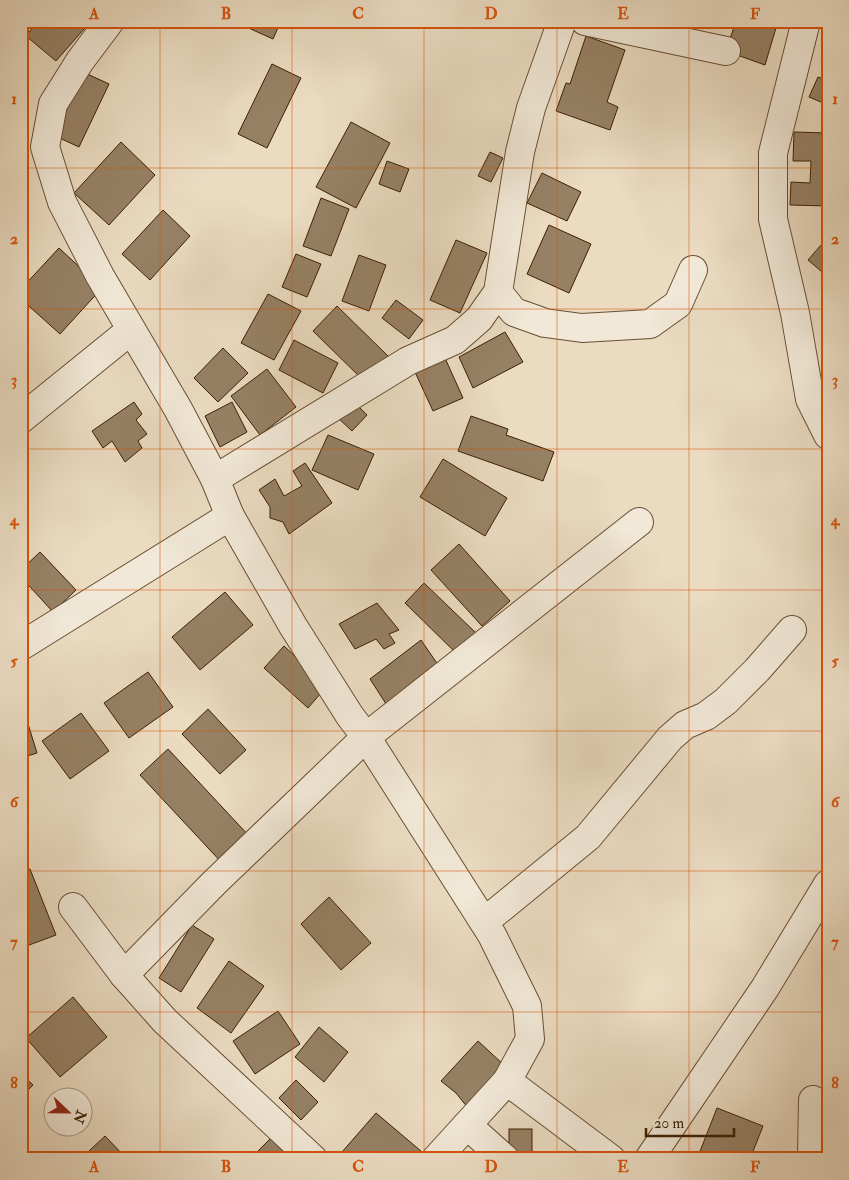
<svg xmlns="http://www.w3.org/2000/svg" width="849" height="1180" font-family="'IM FELL Double Pica',serif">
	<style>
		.building { fill: #968165; stroke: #3c2002 }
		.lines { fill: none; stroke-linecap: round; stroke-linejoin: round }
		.street-casing { stroke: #684f32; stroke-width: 30 }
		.street { stroke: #f1e8d7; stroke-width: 28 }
		.grid { fill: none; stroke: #d7530b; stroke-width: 1; stroke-opacity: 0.55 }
		.neatline { fill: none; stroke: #d7530b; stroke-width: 2 }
		.grid-label { font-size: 16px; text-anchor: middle; font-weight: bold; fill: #d7530b }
	</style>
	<rect width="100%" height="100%" fill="#eadbc1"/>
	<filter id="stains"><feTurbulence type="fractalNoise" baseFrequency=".004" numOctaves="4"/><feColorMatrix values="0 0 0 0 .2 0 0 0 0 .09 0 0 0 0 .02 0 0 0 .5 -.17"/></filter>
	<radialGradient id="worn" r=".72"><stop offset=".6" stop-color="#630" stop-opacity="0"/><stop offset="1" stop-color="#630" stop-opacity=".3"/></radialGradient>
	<g class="building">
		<polygon points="38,21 91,21 56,61 26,36"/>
		<polygon points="233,21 281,21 273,39"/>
		<polygon points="736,21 778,21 765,65 726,51"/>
		<polygon points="586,36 625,50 607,102 618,107 610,130 556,111 566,83 570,84"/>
		<polygon points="272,64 301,78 267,148 238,134"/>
		<polygon points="83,72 109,84 79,147 53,135"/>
		<polygon points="818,77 828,81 828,105 809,97"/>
		<polygon points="351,122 390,143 356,208 316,187"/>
		<polygon points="794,132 828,133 828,206 790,205 791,182 810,183 811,161 793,161"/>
		<polygon points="121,142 155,175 109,225 74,193"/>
		<polygon points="490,152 503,158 491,182 478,176"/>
		<polygon points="387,161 409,169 400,192 379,184"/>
		<polygon points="542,173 581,192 567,221 527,203"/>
		<polygon points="321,198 349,209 331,256 303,246"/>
		<polygon points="163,210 190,236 150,280 122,254"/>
		<polygon points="549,225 591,244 569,293 527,274"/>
		<polygon points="828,237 828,277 808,260"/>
		<polygon points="456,240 487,253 460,313 430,300"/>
		<polygon points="59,248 102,288 60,334 21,299 21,289"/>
		<polygon points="296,254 321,264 307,297 282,287"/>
		<polygon points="359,255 386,265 369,311 342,301"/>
		<polygon points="268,294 301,311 274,360 241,343"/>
		<polygon points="396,300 423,320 409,339 382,318"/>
		<polygon points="337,306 388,356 364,381 313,331"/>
		<polygon points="505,332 523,362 473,388 459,357"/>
		<polygon points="294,340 338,363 323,393 279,370"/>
		<polygon points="223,348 248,373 218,402 194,378"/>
		<polygon points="445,358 463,398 433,411 415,372"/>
		<polygon points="267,369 296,407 260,435 231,396"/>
		<polygon points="352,400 367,415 352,431 336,416"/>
		<polygon points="134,402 142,414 136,420 147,434 138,441 142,448 125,462 112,441 103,448 92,431"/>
		<polygon points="232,402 247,432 220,447 205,416"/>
		<polygon points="471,416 508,429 506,435 554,452 543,481 458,451"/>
		<polygon points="328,435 374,454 358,490 312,470"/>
		<polygon points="443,459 507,498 485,536 420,497"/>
		<polygon points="305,463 332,503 289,534 283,522 270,518 270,507 259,490 275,479 284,496 302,486 293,471"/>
		<polygon points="459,544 510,601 482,626 431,570"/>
		<polygon points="40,552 76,590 53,612 21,577 21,570"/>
		<polygon points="424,583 476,633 457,654 405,603"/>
		<polygon points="225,592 253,625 200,670 172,637"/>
		<polygon points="377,603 399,630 389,634 395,643 384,649 376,639 355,649 339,624"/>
		<polygon points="421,640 443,672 390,710 370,679"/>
		<polygon points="284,646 327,686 308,708 264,668"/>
		<polygon points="148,672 173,707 129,738 104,703"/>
		<polygon points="21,701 37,753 21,758"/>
		<polygon points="208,709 246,750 220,774 182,734"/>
		<polygon points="81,713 109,751 70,779 42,741"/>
		<polygon points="168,749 251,838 223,864 140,775"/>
		<polygon points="30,869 56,935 21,948 21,872"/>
		<polygon points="329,897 371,943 341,970 301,924"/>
		<polygon points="192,925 214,939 181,992 159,978"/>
		<polygon points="229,961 264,986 231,1033 197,1008"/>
		<polygon points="73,997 107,1037 60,1077 26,1038"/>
		<polygon points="278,1011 300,1044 255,1074 233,1041"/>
		<polygon points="319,1027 348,1052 324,1082 295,1057"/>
		<polygon points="478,1041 505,1066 468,1108 456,1093 441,1081"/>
		<polygon points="21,1074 33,1085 21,1097"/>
		<polygon points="296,1080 318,1102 301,1120 279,1098"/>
		<polygon points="717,1108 763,1126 750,1159 697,1159"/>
		<polygon points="376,1113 428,1157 427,1159 349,1159 342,1152"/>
		<rect x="509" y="1129" width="23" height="23"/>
		<polygon points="105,1136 127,1159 97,1159 89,1151"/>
		<polygon points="273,1136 295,1159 255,1159 253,1156"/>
	</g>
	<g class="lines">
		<g class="street-casing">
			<g id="street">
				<polyline points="110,21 80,61 53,104 45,147 62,202 100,276 178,409 215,479 230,516 293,626 350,716 366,737 492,935 527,1006 530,1039 507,1081 436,1159"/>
				<polyline points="585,21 726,51"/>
				<polyline points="806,21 773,153 773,219 795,313 810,399 828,435"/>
				<polyline points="498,292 514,312 545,323 582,328 650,324 678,304 693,270"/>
				<polyline points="21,419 131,330"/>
				<polyline points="215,479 408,361 455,340 479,319 498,292 520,152 531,108 562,21"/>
				<polyline points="21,646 230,516"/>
				<polyline points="73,907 124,975 165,1021 313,1159"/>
				<polyline points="484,922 588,837 670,738 685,725 706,716 726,701 757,670 792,630"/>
				<polyline points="124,975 214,883 366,737 639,522"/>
				<polyline points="507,1081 611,1159"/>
				<polyline points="813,1100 812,1153 816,1159"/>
				<polyline points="467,1125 505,1159"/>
				<polyline points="649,1159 765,988 828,884"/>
			</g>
		</g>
		<use href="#street" class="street"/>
	</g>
	<path class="grid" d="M160 21V1159M292 21V1159M424 21V1159M557 21V1159M689 21V1159M21 168H828M21 309H828M21 449H828M21 590H828M21 731H828M21 871H828M21 1012H828"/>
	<rect width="849" height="1180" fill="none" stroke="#eadbc1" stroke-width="55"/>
	<g transform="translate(68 1112) rotate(112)"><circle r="24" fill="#f1e8d7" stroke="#a99882"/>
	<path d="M0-4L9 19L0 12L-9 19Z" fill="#8f2418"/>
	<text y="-8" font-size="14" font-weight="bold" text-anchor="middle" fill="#3c2002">N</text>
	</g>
	<path d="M646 1128v8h88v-8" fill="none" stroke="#3c2002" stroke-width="2.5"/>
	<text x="654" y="1128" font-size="15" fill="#3c2002" stroke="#f1e8d7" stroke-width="4" paint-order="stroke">20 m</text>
	<rect x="28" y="28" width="794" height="1124" class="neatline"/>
	<g class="grid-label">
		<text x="94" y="19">A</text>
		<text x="226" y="19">B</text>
		<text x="358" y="19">C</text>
		<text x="491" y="19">D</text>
		<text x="623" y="19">E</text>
		<text x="755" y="19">F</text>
		<text x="14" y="104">1</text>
		<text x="835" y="104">1</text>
		<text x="14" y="244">2</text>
		<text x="835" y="244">2</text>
		<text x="14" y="385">3</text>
		<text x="835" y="385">3</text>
		<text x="14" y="525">4</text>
		<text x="835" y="525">4</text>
		<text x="14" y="666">5</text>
		<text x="835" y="666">5</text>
		<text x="14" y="807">6</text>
		<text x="835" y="807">6</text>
		<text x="14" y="947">7</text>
		<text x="835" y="947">7</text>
		<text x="14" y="1088">8</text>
		<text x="835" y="1088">8</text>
		<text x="94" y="1172">A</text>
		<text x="226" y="1172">B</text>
		<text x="358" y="1172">C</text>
		<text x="491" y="1172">D</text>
		<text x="623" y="1172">E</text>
		<text x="755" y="1172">F</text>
	</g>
	<rect width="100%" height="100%" filter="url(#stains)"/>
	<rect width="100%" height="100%" fill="url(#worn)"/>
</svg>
